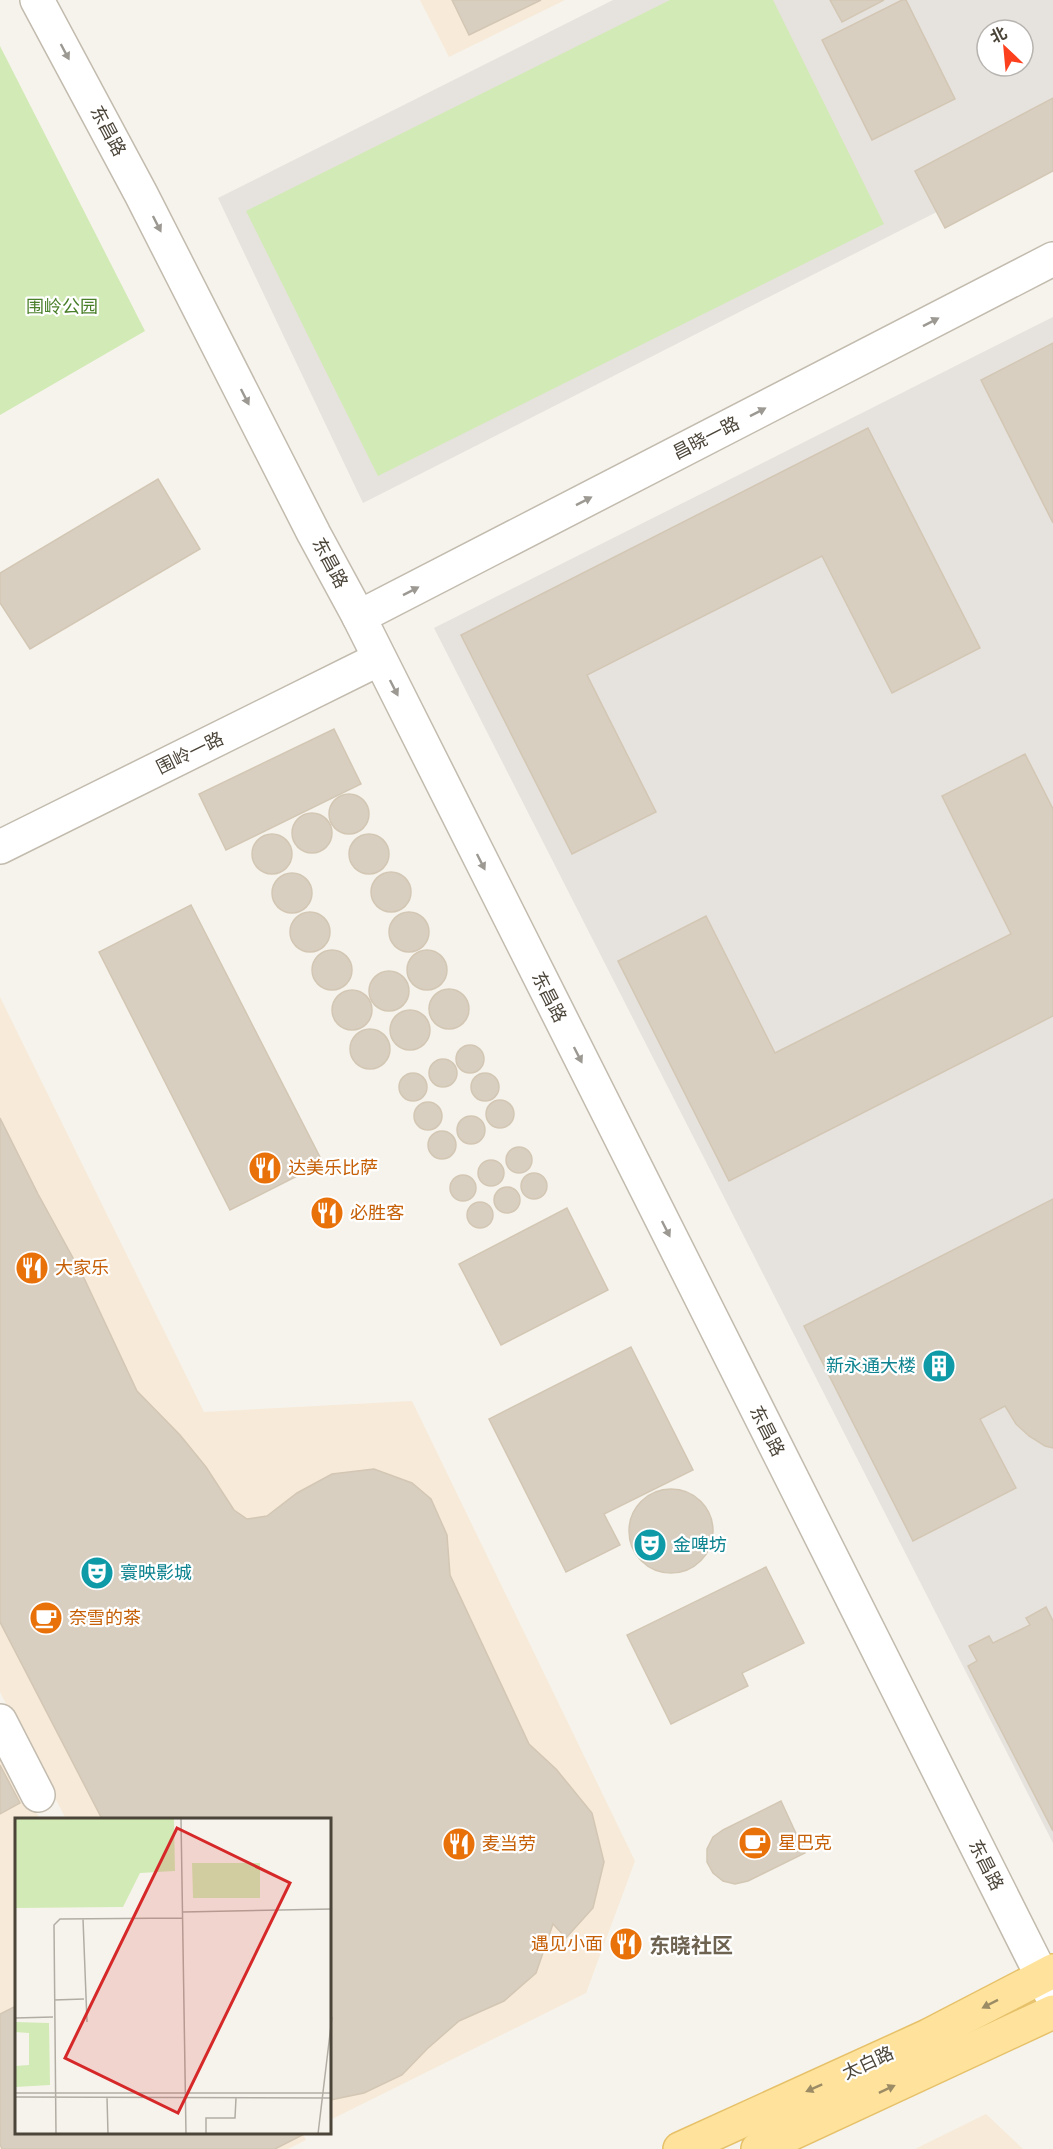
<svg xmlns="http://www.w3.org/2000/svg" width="1053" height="2149" font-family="Cabin,'Noto Sans SC',sans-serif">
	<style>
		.commercial { fill: #f7ead8 }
		.industrial { fill: #e6e2dd; fill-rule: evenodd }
		.green { fill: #d2eab5 }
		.building { fill: #d8cfc1; stroke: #d3c7b4; stroke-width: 1.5 }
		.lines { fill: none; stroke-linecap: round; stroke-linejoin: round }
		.minor-casing { stroke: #c2bbae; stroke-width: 36 }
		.major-casing { stroke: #e6c16a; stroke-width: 36 }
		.minor { stroke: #fff; stroke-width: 33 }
		.major { stroke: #ffe39c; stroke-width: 33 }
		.oneway { fill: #9c9892 }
		.oneway2 { fill: #9c8c66 }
		.labels { text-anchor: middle; stroke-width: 4.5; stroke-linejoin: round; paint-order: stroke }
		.street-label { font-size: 18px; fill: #4b4439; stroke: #fff }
		.park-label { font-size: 18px; fill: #4a7f2a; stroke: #fff }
		.food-label { font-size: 18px; fill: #c56008; stroke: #fff; text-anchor: start }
		.culture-label { font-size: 18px; fill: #0d838f; stroke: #fff; text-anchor: start }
		.quarter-label { font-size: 21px; font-weight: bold; fill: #6e6250; stroke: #fff }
		.inset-road { fill: none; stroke: #b2ada4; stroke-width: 1.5 }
		.view { fill: #d62828; fill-opacity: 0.15; stroke: #d62828; stroke-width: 3 }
		.inset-edge { fill: none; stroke: #4b4439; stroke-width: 3 }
	</style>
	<rect width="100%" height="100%" fill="#f6f3ec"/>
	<g class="commercial">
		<polygon points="420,0 565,0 449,57"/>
		<polygon points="0,997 204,1412 412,1401 635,1861 586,1993 330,2120 330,1819 66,1819 0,1692"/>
		<polygon points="0,1743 40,1819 16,1819 16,2132 302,2132 306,2140 288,2149 0,2149"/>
		<polygon points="986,2114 1023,2149 915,2149"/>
	</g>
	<g class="industrial">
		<path d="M613 0H1053V153L363 503 218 198ZM987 30H1023V66H987Z"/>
		<polygon points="1053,317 1053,1843 434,628"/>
	</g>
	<g class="green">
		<polygon points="670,0 773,0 884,224 378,476 246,211"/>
		<polygon points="0,46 145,331 0,415"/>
	</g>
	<g class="building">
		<polygon points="452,0 541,0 469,35"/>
		<polygon points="830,0 884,0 842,22"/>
		<polygon points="902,0 906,0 955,99 872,140 822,40"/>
		<polygon points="1053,98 1053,171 945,228 915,171"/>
		<polygon points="1053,343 1053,523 981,380"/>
		<polygon points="868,428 980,648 892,693 822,556 587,675 656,812 572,854 461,635"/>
		<polygon points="158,479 200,549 30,649 0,603 0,573"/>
		<polygon points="334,729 361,784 226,850 199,794"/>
		<polygon points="1025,754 1053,809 1053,1016 729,1181 618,961 706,916 775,1053 1011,934 942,796"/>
		<circle cx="349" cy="814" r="20"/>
		<circle cx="312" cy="833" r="20"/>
		<circle cx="272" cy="854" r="20"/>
		<circle cx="369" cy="854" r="20"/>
		<circle cx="391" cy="892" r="20"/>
		<circle cx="292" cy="893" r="20"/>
		<polygon points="191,905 323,1163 230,1210 99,952"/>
		<circle cx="310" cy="932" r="20"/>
		<circle cx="409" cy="932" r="20"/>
		<circle cx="332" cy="970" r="20"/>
		<circle cx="427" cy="970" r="20"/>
		<circle cx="389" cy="991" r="20"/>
		<circle cx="449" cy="1009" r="20"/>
		<circle cx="352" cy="1010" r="20"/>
		<circle cx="410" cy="1030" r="20"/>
		<circle cx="370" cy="1049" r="20"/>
		<circle cx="470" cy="1059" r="14"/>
		<circle cx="443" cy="1073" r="14"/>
		<circle cx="413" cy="1087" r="14"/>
		<circle cx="485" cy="1087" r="14"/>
		<circle cx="500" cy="1114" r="14"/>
		<circle cx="428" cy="1116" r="14"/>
		<circle cx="471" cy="1130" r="14"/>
		<polygon points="0,1118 38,1194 84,1278 137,1391 180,1435 206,1467 234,1510 247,1519 267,1516 297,1493 332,1474 374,1469 412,1483 431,1499 447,1535 450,1575 529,1744 556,1769 592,1813 604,1862 593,1908 566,1938 553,1924 536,1973 504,2001 459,2021 427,2049 402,2075 364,2093 330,2100 330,1819 102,1819 0,1622"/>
		<circle cx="442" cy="1145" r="14"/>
		<circle cx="519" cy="1160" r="13"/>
		<circle cx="491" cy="1173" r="13"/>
		<circle cx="534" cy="1186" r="13"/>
		<circle cx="463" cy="1188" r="13"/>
		<circle cx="507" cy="1200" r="13"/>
		<polygon points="1053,1199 1053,1448 1045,1446 1029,1436 1016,1424 1005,1406 980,1419 1016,1488 913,1541 804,1326"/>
		<circle cx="480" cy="1215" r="13"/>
		<polygon points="567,1208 608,1290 501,1345 459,1264"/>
		<polygon points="631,1347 693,1470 604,1514 620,1545 566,1572 489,1419"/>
		<circle cx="671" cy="1531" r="42"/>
		<polygon points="766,1567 804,1643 742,1673 748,1686 671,1724 627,1635"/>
		<polygon points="1046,1607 1053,1621 1053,1831 968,1666 977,1661 969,1646 989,1636 993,1643 1030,1625 1026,1618"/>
		<polygon points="0,1765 20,1803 0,1814"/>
		<polygon points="781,1801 805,1853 748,1881 735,1884 723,1881 713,1873 707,1862 707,1849 713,1837 723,1830"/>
		<polygon points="16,2006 16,2132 308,2132 275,2149 2,2149 0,2144 0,2014"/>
	</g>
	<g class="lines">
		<g class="minor-casing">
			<g id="minor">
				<polyline points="37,0 141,194 314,534 359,617 1053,1998"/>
				<polyline points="359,617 1053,259"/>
				<polyline points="0,847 379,659"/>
				<polyline points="0,1721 38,1795"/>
			</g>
		</g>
		<g class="major-casing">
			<g id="major">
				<polyline points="680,2149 928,2036 1053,1971"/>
				<polyline points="758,2149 1053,2012"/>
			</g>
		</g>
		<use href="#minor" class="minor"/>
		<use href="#major" class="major"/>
	</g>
	<defs><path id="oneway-solid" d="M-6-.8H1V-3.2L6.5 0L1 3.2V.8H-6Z" transform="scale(1.5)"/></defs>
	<g class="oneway">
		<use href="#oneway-solid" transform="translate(65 52) rotate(62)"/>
		<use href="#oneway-solid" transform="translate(157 224) rotate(63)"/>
		<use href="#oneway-solid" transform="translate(931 322) rotate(-27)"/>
		<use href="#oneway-solid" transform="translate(245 397) rotate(63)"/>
		<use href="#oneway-solid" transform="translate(758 412) rotate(-27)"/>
		<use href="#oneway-solid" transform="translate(584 501) rotate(-27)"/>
		<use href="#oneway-solid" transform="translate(411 591) rotate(-27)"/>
		<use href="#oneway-solid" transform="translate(394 688) rotate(63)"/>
		<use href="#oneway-solid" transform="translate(481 862) rotate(63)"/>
		<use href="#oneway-solid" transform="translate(578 1055) rotate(63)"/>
		<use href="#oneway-solid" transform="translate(666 1229) rotate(63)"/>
	</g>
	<g class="oneway2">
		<use href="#oneway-solid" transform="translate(990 2004) rotate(153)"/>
		<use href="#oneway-solid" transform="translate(814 2088) rotate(156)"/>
		<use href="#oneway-solid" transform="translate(887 2089) rotate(-25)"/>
	</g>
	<defs>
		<g id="restaurant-disc" transform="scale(1.725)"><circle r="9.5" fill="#e8710a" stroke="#fff"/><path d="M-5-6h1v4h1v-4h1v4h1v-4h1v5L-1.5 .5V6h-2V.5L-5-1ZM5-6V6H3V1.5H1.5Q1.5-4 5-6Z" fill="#fff"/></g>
		<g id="building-disc" transform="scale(1.725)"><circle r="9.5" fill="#0f9aa8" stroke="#fff"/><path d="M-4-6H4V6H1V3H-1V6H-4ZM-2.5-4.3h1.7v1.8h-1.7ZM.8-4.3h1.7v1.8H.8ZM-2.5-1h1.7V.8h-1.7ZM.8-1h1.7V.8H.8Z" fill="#fff"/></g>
		<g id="theatre-disc" transform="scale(1.725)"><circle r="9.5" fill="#0f9aa8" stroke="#fff"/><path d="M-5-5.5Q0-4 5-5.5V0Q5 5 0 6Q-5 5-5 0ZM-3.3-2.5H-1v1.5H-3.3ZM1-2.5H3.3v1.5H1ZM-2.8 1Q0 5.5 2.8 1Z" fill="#fff"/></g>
		<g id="cafe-disc" transform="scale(1.725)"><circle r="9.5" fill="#e8710a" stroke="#fff"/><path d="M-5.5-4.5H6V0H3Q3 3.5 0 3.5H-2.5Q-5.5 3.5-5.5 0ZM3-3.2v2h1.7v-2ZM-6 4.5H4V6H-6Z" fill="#fff"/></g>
	</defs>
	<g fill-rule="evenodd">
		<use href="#restaurant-disc" x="265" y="1168"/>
		<use href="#restaurant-disc" x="327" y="1213"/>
		<use href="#restaurant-disc" x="32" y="1268"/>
		<use href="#building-disc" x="939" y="1366"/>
		<use href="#theatre-disc" x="650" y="1545"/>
		<use href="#theatre-disc" x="97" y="1573"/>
		<use href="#cafe-disc" x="46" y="1618"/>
		<use href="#cafe-disc" x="755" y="1843"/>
		<use href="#restaurant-disc" x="459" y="1844"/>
		<use href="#restaurant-disc" x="626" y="1944"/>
	</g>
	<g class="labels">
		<g class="street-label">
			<text transform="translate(108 131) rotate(62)" y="6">东昌路</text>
			<text transform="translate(706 438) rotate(-27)" y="6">昌晓一路</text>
			<text transform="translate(330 563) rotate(62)" y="6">东昌路</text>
			<text transform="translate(190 753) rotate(-26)" y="6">围岭一路</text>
			<text transform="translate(549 997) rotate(63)" y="6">东昌路</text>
			<text transform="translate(767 1431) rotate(63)" y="6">东昌路</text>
			<text transform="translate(986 1865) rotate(63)" y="6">东昌路</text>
			<text transform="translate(868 2063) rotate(-25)" y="6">太白路</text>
		</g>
		<g class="park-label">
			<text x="62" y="313">围岭公园</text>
		</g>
		<g class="food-label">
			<text x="288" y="1174">达美乐比萨</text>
			<text x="350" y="1219">必胜客</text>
			<text x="55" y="1274">大家乐</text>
			<text x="69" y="1624">奈雪的茶</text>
			<text x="778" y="1849">星巴克</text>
			<text x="482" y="1850">麦当劳</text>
			<text x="603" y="1950" text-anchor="end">遇见小面</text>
		</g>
		<g class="culture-label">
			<text x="916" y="1372" text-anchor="end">新永通大楼</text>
			<text x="673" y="1551">金啤坊</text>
			<text x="120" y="1579">寰映影城</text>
		</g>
		<g class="quarter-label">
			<text x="691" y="1953">东晓社区</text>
		</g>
	</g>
	<g transform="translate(15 1818)">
		<rect width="316" height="316" fill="#f6f3ec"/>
		<path d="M0 1H159L160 53 125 55 108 89 0 90ZM177 45H245V80H178ZM0 204 34 205 35 267 0 269V248L14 247V215L0 214Z" fill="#d2eab5"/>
		<path class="inset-road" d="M166 1 171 316M168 94 317 91M68 101 72 204M39 182 69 181M0 200 38 199M0 275H317M0 279 317 280M92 279 93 316M41 316 39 107 45 101 168 100M191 316V300H220L221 280M303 316 317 199"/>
		<path class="view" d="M162 10 275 65 163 295 50 240Z"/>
		<rect width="316" height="316" class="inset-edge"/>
	</g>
	<g transform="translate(1005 48) rotate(334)"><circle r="28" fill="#ffffff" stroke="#b7b4b0" stroke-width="1.5"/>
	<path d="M0-4.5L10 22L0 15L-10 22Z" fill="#fc3f1d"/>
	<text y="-9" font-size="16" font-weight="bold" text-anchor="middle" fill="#4b4439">北</text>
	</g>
</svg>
